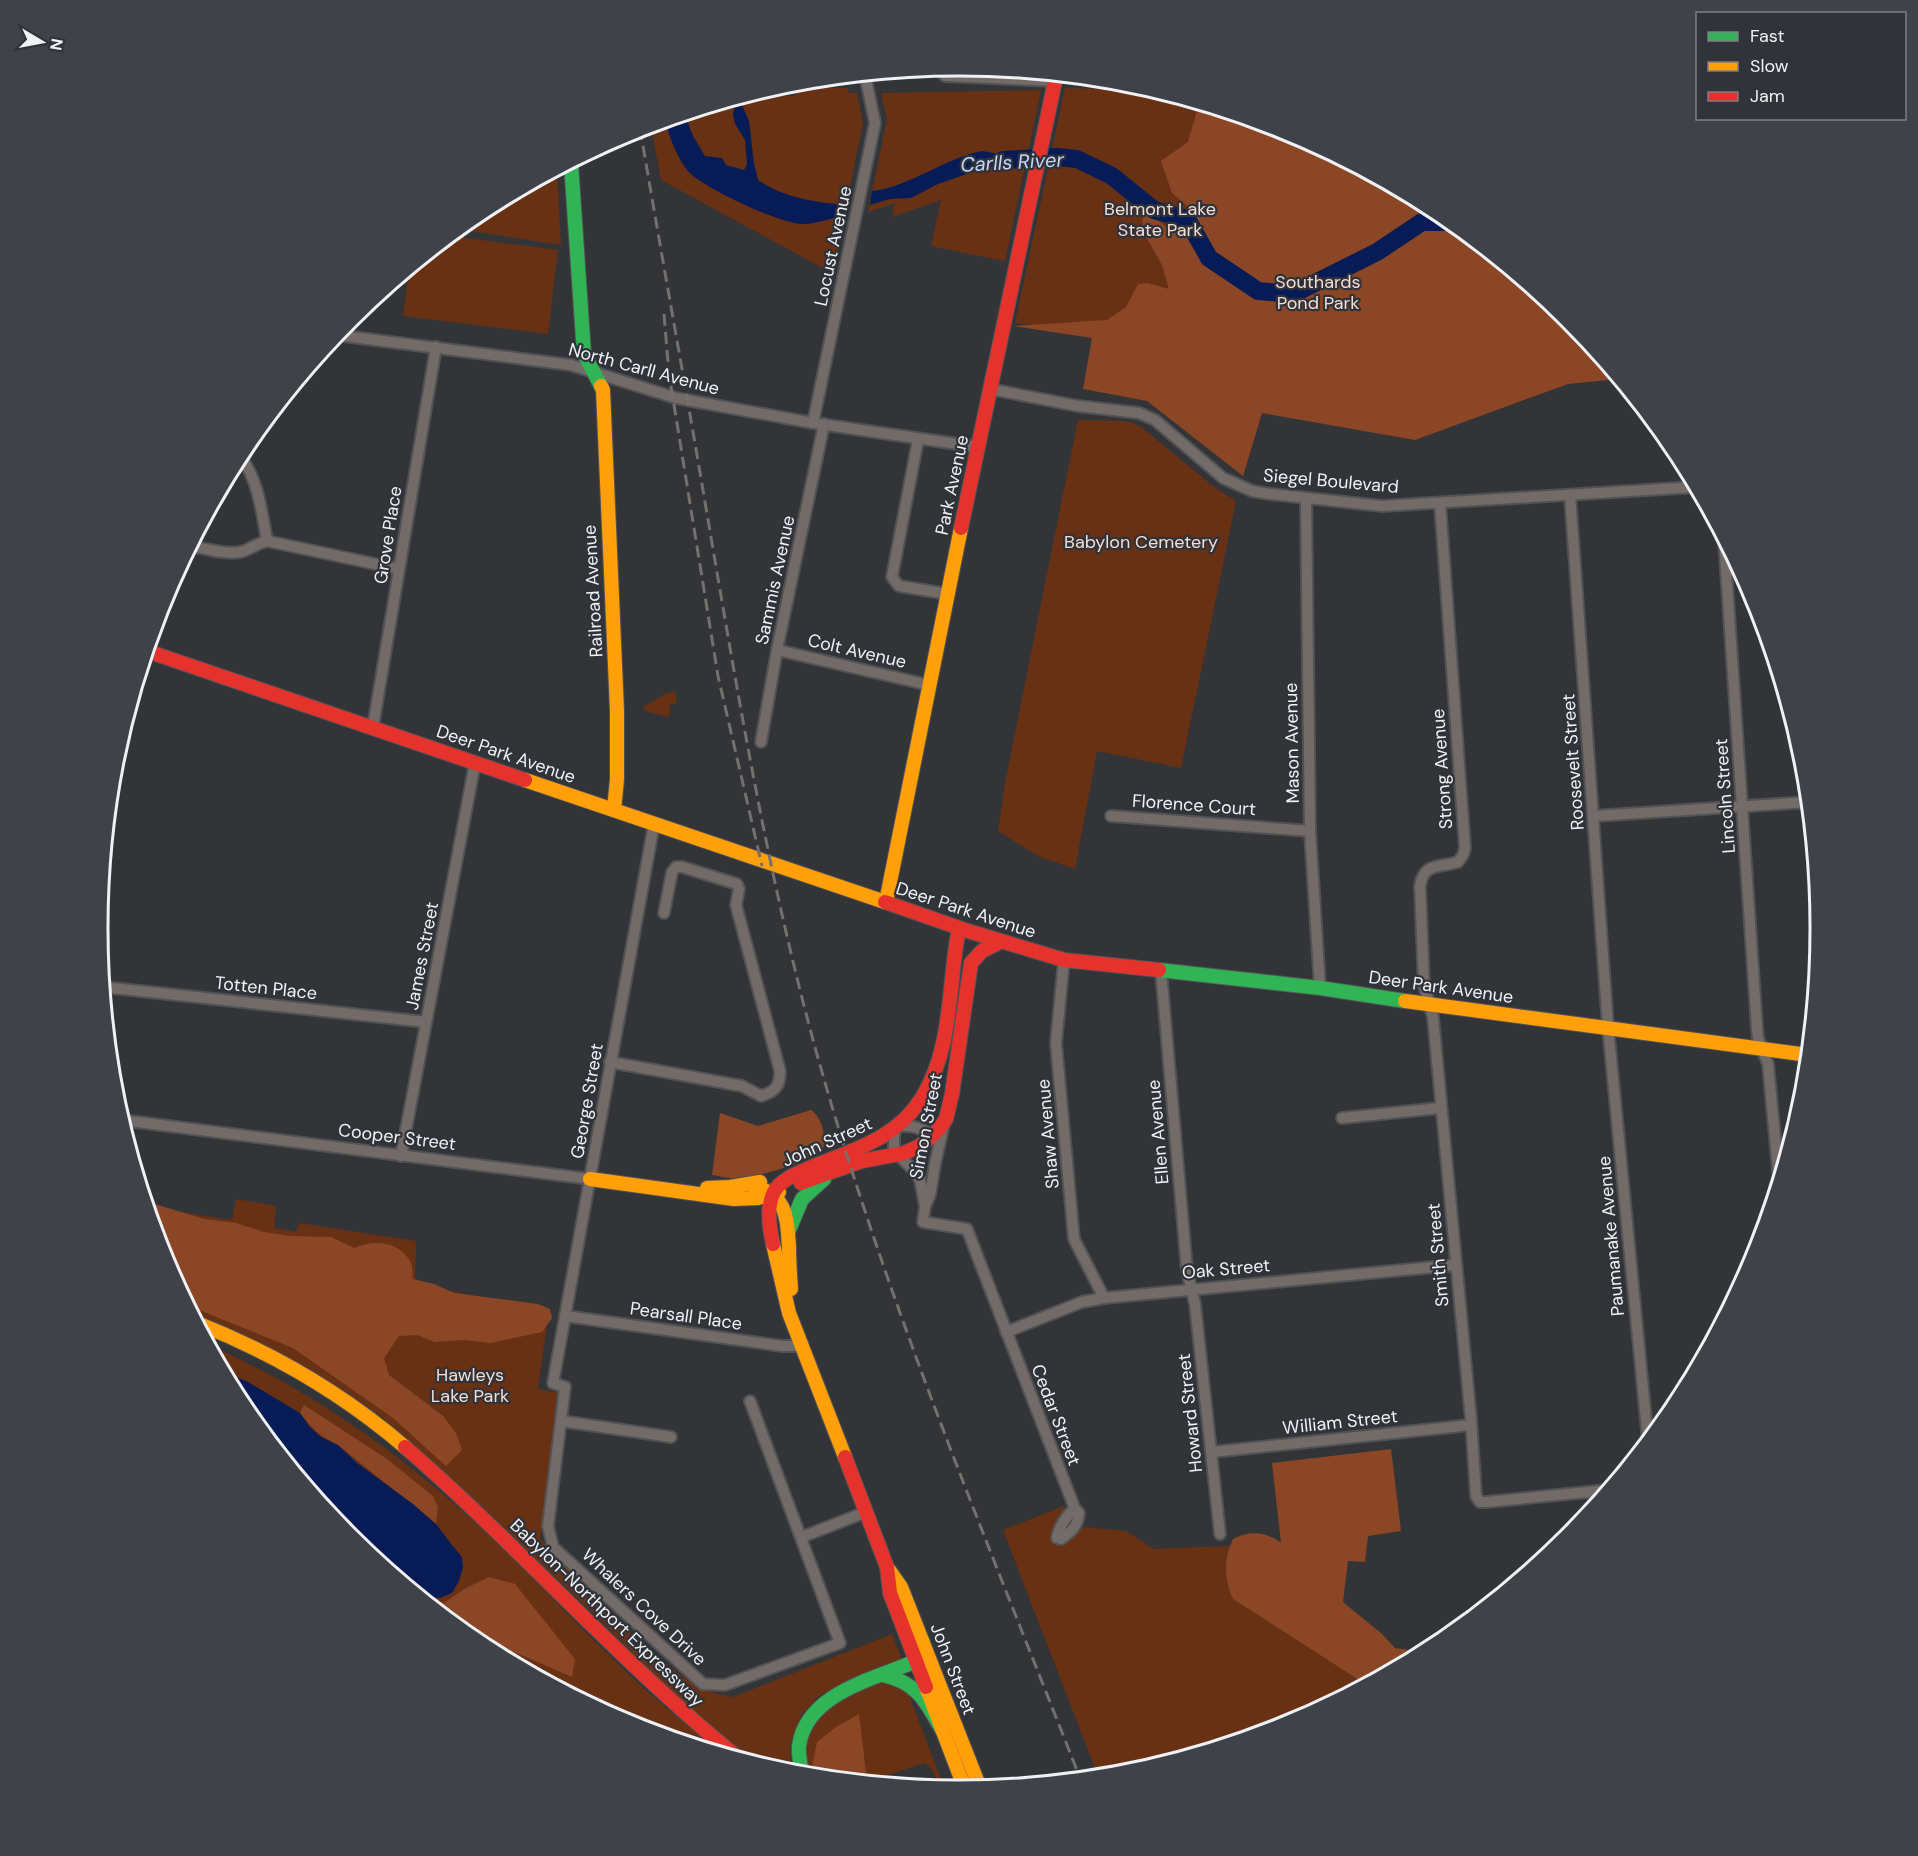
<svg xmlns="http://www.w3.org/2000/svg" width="1918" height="1856" font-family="'DM Sans',sans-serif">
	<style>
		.green { fill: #683114 }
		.forest { fill: #8b4725 }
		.water { fill: #071c57 }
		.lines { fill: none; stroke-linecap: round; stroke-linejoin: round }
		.river { stroke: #071c57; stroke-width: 18 }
		.street-casing { stroke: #515254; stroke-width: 14 }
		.fast-casing { stroke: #515254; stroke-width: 16 }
		.slow-casing { stroke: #515254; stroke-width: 16 }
		.jam-casing { stroke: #515254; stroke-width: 16 }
		.street { stroke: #736b68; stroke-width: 10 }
		.fast { stroke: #30b455; stroke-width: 14 }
		.slow { stroke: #ff9f0a; stroke-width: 14 }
		.jam { stroke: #e5322d; stroke-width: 14 }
		.rail { stroke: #73706e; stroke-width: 3; stroke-dasharray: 12 6; stroke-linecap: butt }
		.labels { text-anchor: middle; stroke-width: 4.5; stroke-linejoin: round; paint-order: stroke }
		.park-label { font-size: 18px; fill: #f4ddd2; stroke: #303339 }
		.street-label { font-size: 18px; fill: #eff1f4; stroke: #303339 }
		.water-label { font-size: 20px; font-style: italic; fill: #c2d6fe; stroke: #303339 }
		.rim { fill: none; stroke: #eff1f4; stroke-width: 3 }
	</style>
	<rect width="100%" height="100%" fill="#323437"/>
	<g class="green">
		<polygon points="804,88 848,88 849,93 857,93 863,123 832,273 661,180 651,125 749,95 749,98 793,96"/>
		<polygon points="1065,88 1152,90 1289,132 1438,211 1569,319 1455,375 1015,323"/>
		<polygon points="1041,90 1005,261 931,246 941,200 892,217 895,203 868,212 887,119 881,93"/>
		<polygon points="557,170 561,245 458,229 480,211"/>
		<polygon points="450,236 558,250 548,334 403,316 409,269"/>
		<polygon points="1078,420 1126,421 1140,426 1214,487 1236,501 1181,768 1097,751 1075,869 1040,857 998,831 1005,783"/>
		<polygon points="675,691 677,703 670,704 669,717 645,711 643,707 667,693"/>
		<polygon points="236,1199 276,1206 274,1228 296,1232 299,1223 416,1241 415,1284 549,1310 538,1389 561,1393 540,1539 635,1638 683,1677 711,1692 733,1697 892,1634 902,1660 820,1695 801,1715 790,1746 791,1773 749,1760 681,1701 593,1613 445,1472 379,1415 314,1373 246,1337 193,1314 162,1258 147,1207 232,1220"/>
		<path d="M209 1345C303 1386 391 1447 467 1515 530 1572 586 1636 649 1693 672 1713 696 1732 719 1752L629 1724 480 1645 349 1537 242 1407Z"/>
		<polygon points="1064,1506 1074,1535 1084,1527 1126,1531 1154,1549 1229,1546 1226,1559 1233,1599 1365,1684 1289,1725 1127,1773 1098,1776 1003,1530"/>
		<polygon points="894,1681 906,1688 945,1789 943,1788 930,1767 924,1763 871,1781 805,1775 807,1732 829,1704 877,1683"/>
	</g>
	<g class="forest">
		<polygon points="1199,104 1289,132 1438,211 1569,319 1618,379 1568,384 1415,440 1262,413 1243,476 1147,401 1083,389 1092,338 1013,326 1107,320 1126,307 1138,284 1147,283 1169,289 1162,265 1143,231 1142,205 1168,229 1199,240 1193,211 1172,193 1161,161 1188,142"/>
		<path d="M811 1110C823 1118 826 1137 823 1150 799 1165 764 1176 736 1178 728 1179 720 1176 712 1175L720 1113 758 1126Z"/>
		<path d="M145 1201 204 1219 236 1223 264 1232 291 1236 331 1237 354 1248C373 1240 397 1240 410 1261 413 1266 412 1274 413 1279L434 1284 454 1293 538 1304 550 1309 552 1318 542 1332 491 1343 463 1340 435 1342 417 1335 399 1336 384 1358 389 1375 443 1416 456 1433 462 1450 446 1466 393 1418 293 1348 189 1306 162 1258Z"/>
		<path d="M304 1405 387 1459 433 1496 438 1507 436 1524 338 1445C321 1437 311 1428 300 1413Z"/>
		<path d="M1391 1449 1401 1531 1368 1536 1365 1562 1348 1561 1343 1602 1382 1634 1395 1648 1424 1652 1365 1684 1233 1599C1224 1579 1223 1558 1233 1539 1249 1530 1267 1532 1281 1543L1272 1463Z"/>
		<polygon points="489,1577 515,1584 575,1659 572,1677 459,1628 422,1597 444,1603 464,1589"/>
		<polygon points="859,1714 867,1781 813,1776 811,1773 817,1742 836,1727"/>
	</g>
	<g class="water">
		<path d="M739 98 749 121 754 163 758 180C784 198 816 202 846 205L844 216C831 218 816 224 804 224 782 225 701 187 688 171 676 156 670 138 665 121L685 115 693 136 705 156 722 158 726 165 744 170 747 164 745 140 735 124 733 115 736 99Z"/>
		<path d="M982 151 999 154 1028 152 1026 165 1002 164 987 167 938 184 911 198 890 199 870 205 872 191C910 187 944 158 982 151Z"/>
		<polygon points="223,1371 248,1382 300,1413 310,1427 321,1437 338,1445 357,1463 413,1504 436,1524 452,1545 462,1557 463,1567 459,1581 452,1593 440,1598 422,1597 349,1537 242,1407"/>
	</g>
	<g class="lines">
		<polyline class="river" points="1003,160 1057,157 1077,159 1112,176 1154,210 1187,219 1209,258 1258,291 1293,294 1377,252 1422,222 1450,222"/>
		<g class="street-casing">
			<g id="street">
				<polyline points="944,67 945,76 1055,81"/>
				<polyline points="336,335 571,365 676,398 813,423 978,447"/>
				<polyline points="990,389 1078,406 1139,413 1155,420 1223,478 1252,491 1270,494 1382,506 1696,487"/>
				<polyline points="813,423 875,123 865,75"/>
				<polyline points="918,440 892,577 899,586 948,594"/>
				<path d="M239 455C258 477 262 513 267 541"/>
				<polyline points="1570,495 1608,1027 1648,1441"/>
				<polyline points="1306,498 1310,831 1320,988"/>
				<path d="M1440 503 1465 848 1463 855 1458 862C1439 868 1424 862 1420 886L1424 985 1433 1017 1471 1420 1476 1496 1480 1502H1487L1608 1490"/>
				<polyline points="1724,540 1757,1028 1758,1038 1768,1064 1779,1180"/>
				<path d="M190 546C205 548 225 555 240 552 250 550 257 543 267 541L399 569"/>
				<polyline points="777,650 929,685"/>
				<polyline points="373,727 436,347"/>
				<polyline points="761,742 777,650 824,424"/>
				<polyline points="1111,816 1310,831"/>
				<polyline points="1594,816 1809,802"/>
				<polyline points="654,824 553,1383 565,1387 548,1526 553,1547 703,1684 725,1685 840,1643 750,1401"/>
				<polyline points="1064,960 1056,1043 1074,1239 1104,1298"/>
				<polyline points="1161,971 1187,1270 1195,1304 1220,1534"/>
				<polyline points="103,987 426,1022"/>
				<path d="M610 1062 742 1086 761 1096C776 1091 780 1086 780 1071L736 905 739 889 737 884 682 867H676L672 872 664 913"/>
				<polyline points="1342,1118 1440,1108"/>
				<polyline points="121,1120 590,1179"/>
				<path d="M944 1124 935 1164 930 1195 925 1206 923 1222 967 1229 1075 1509 1079 1513C1078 1526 1071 1532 1061 1539L1057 1538C1058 1529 1067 1514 1075 1509"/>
				<polyline points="401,1156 475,763"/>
				<path d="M925 1206 920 1180 916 1173 894 1150V1135L897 1126C912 1125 926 1128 936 1140"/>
				<polyline points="565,1316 782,1346 803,1346"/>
				<polyline points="1006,1332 1082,1302 1104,1298 1456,1265"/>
				<polyline points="561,1421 671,1437"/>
				<polyline points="1212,1452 1471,1425"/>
				<polyline points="802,1537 866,1512"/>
			</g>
		</g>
		<g class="fast-casing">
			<g id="fast">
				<polyline points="571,163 584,354 601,386"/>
				<polyline points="1159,970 1320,988 1405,1001"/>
				<polyline points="789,1230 802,1199 824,1179"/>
				<path d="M882 1675C917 1682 926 1701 942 1730"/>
				<path d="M802 1774C801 1765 798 1755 799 1746 806 1693 875 1679 916 1661L923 1642"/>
			</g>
		</g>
		<g class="slow-casing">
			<g id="slow">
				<polyline points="601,386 603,390 617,711 617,779 614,810"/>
				<polyline points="525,780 885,902"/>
				<polyline points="886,902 961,528"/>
				<polyline points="1405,1001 1808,1055"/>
				<polyline points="590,1179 734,1199 758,1198 779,1192"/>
				<path d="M751 1185C786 1194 787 1215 789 1247 789 1261 790 1275 791 1289"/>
				<polyline points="707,1188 730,1187 760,1182"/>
				<polyline points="773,1244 789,1313 845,1457"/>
				<path d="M197 1323C273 1353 342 1393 405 1447"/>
				<polyline points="889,1570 901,1587 980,1788"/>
				<polyline points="926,1687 965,1789"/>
			</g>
		</g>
		<g class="jam-casing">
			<g id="jam">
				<polyline points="961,528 1056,76"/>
				<polyline points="147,651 525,780"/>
				<polyline points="885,902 968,931 1064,960 1159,970"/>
				<polyline points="801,1183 862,1161 904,1153 920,1146 939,1129 946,1119 952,1094 971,963 982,951 1000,942"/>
				<path d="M773 1244C769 1227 766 1205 775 1190 783 1178 801 1172 814 1166 856 1149 898 1138 923 1096 953 1047 948 983 959 928"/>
				<path d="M405 1447C519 1546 619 1661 737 1757"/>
				<polyline points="845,1457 887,1567 890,1593 926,1687"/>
			</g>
		</g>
		<use href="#street" class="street"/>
		<use href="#fast" class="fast"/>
		<use href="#slow" class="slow"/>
		<use href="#jam" class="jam"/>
		<g class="rail">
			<path d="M640 128C661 253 684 377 705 502 737 689 767 875 818 1058 887 1304 987 1541 1080 1778"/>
			<polyline points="664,314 669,374 718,676 762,866"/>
		</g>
	</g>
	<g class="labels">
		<g class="park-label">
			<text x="1160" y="215">Belmont Lake<tspan x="1160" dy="21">State Park</tspan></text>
			<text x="1318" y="288">Southards<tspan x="1318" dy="21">Pond Park</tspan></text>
			<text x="1141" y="548">Babylon Cemetery</text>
			<text x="470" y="1381">Hawleys<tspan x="470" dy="21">Lake Park</tspan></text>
		</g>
		<g class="street-label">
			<text transform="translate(833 246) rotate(-78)" y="6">Locust Avenue</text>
			<text transform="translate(644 369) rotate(15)" y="6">North Carll Avenue</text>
			<text transform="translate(1331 481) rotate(5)" y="6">Siegel Boulevard</text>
			<text transform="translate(952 485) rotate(-78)" y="6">Park Avenue</text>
			<text transform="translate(388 535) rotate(-81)" y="6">Grove Place</text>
			<text transform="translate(775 580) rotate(-78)" y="6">Sammis Avenue</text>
			<text transform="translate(593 591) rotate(-93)" y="6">Railroad Avenue</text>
			<text transform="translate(857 651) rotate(13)" y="6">Colt Avenue</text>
			<text transform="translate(1292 743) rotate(-91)" y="6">Mason Avenue</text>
			<text transform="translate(506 754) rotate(19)" y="6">Deer Park Avenue</text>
			<text transform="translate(1573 762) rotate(-94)" y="6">Roosevelt Street</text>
			<text transform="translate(1442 769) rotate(-94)" y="6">Strong Avenue</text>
			<text transform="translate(1725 796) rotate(-94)" y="6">Lincoln Street</text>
			<text transform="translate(1194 805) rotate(4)" y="6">Florence Court</text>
			<text transform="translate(966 910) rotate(18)" y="6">Deer Park Avenue</text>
			<text transform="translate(422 956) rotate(-79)" y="6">James Street</text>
			<text transform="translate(1441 987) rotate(8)" y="6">Deer Park Avenue</text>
			<text transform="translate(266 988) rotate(6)" y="6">Totten Place</text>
			<text transform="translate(587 1101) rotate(-80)" y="6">George Street</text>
			<text transform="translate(926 1126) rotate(-79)" y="6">Simon Street</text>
			<text transform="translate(1158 1132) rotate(-95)" y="6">Ellen Avenue</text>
			<text transform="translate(1048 1134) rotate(-95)" y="6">Shaw Avenue</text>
			<text transform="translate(397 1137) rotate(7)" y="6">Cooper Street</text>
			<text transform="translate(827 1142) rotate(-24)" y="6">John Street</text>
			<text transform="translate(1611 1236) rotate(-95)" y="6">Paumanake Avenue</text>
			<text transform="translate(1438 1255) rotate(-95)" y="6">Smith Street</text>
			<text transform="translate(1226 1269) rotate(-5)" y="6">Oak Street</text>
			<text transform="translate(686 1316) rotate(8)" y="6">Pearsall Place</text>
			<text transform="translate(1190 1413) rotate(-96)" y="6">Howard Street</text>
			<text transform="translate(1056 1415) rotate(69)" y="6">Cedar Street</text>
			<text transform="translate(1340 1422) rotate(-6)" y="6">William Street</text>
			<text transform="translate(644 1607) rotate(43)" y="6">Whalers Cove Drive</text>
			<text transform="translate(607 1613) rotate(44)" y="6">Babylon-Northport Expressway</text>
			<text transform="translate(953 1669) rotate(69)" y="6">John Street</text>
		</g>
		<g class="water-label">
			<text transform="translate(1012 162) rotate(-3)" y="7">Carlls River</text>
		</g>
	</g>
	<path d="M0 0H1918V1856H0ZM959 76H959A851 851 0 0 1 1810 927V929A851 851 0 0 1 959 1780H959A851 851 0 0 1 108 929V927A851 851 0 0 1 959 76Z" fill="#3f4248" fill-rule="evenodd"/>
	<path class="rim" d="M959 76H959A851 851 0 0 1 1810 927V929A851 851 0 0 1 959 1780H959A851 851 0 0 1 108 929V927A851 851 0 0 1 959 76Z"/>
	<rect x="1696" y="12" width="210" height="108" fill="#303339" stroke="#7c7f84" stroke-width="1.5"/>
	<rect x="1708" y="32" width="30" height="9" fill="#30b455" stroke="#7c7f84" stroke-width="1.5"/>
	<text x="1750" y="42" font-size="18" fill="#eff1f4">Fast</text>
	<rect x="1708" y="62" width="30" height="9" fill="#ff9f0a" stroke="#7c7f84" stroke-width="1.5"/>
	<text x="1750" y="72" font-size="18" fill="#eff1f4">Slow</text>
	<rect x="1708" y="92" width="30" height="9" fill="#e5322d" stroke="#7c7f84" stroke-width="1.5"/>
	<text x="1750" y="102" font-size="18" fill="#eff1f4">Jam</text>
	<g transform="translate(42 42) rotate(100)" stroke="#303339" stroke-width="4.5" paint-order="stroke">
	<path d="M0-4.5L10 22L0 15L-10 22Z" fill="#eff1f4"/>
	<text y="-9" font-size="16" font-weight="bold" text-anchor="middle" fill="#eff1f4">N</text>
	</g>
</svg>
